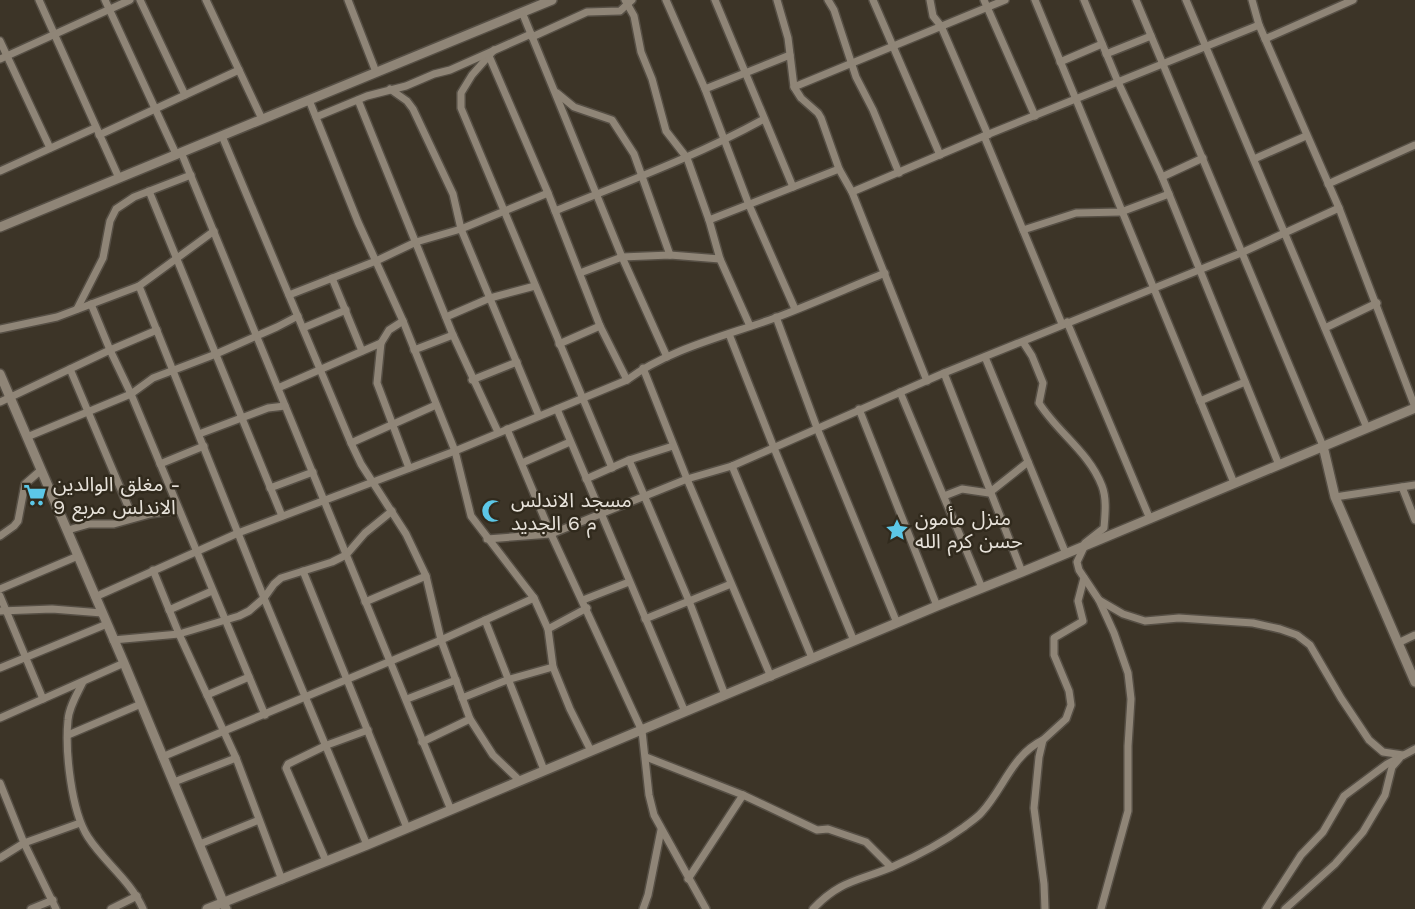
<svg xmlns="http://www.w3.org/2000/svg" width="1415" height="909" font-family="'Work Sans','Noto Sans Arabic',sans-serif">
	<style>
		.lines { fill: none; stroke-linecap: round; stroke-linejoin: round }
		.minor-casing { stroke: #564f45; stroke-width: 10 }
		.tertiary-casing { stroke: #564f45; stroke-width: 12 }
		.minor { stroke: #8f8577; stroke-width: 7 }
		.tertiary { stroke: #8f8577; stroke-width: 9 }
		.labels { text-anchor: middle; stroke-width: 5; stroke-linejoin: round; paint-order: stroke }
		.poi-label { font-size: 20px; fill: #e7e2da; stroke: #312a1d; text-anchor: start }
	</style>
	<rect width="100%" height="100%" fill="#3c3427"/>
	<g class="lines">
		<g class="minor-casing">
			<g id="minor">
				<polyline points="39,0 119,178"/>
				<polyline points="105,0 176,154"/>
				<polyline points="140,0 185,95"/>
				<polyline points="206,0 262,119"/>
				<polyline points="348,0 376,72"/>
				<polyline points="625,0 634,16 641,52 652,79 666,131 687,158 709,220"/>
				<polyline points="666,0 705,89 749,205 795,309"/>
				<polyline points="715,0 793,187"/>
				<polyline points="777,0 788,38 794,87 801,98 818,113 821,118 839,169 852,192 927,381"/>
				<polyline points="828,0 834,10 856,77 873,110 899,173"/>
				<polyline points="873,0 940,155"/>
				<polyline points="930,0 933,16 941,26 988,135"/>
				<polyline points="984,0 1035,116"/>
				<path d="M1035 0C1102 161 1168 322 1234 483"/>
				<polyline points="1084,0 1118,82 1162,177 1279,465"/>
				<polyline points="1136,0 1323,446"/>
				<polyline points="1186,0 1367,428"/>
				<polyline points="1252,0 1259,25 1339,208 1415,407"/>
				<polyline points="522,12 622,257 667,357"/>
				<polyline points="532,37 587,12 620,11 632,0"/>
				<polyline points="1265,39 1353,0"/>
				<polyline points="0,41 50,148"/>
				<polyline points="494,50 472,75 461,93 461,108 612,468"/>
				<polyline points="1106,54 1151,36"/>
				<polyline points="489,56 548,193 600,326 627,380"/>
				<polyline points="0,59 130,0"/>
				<polyline points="1060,62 1102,44"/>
				<polyline points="794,87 1005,0"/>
				<polyline points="390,89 407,101 413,109 453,194 461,229 539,416"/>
				<polyline points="705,89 790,55"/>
				<polyline points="557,93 574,107 612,120 634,154 670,255"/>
				<polyline points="309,100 358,222 403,321 455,451 471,516 534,598 548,629 553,667 570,709 591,751"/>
				<polyline points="358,100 453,335 498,432"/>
				<polyline points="316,117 367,96 406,86 434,74 450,70 531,34"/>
				<polyline points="99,135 239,70"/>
				<polyline points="222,136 351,443 361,464 406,534 426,576 441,640 470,719 493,755 520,781"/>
				<polyline points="984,136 1062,324"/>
				<polyline points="181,152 451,810"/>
				<polyline points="1254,159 1306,136"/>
				<polyline points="0,171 95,128"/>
				<polyline points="1162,177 1203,158"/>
				<polyline points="1328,184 1415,145"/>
				<polyline points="149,191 282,516"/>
				<polyline points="852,192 984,136 1259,25"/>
				<path d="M555 211C626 182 697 156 764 119"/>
				<polyline points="1023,230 1076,213 1121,212 1169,194"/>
				<polyline points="720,259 750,326"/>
				<polyline points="580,273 622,257 670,255 720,259 709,220 839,169"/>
				<polyline points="332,278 362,351"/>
				<polyline points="139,286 264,598 367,845"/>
				<polyline points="289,295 376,261 416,242 461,229 548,193"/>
				<polyline points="91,304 110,350 157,330"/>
				<polyline points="77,309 103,258 110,221 116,209 134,197 191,175"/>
				<polyline points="446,317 490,298 535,286"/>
				<polyline points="776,317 817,428 897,623"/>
				<polyline points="403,321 389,330 381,343 377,383 409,468"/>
				<polyline points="1067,322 1150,519"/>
				<polyline points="303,328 346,310"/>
				<polyline points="1325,328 1377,303"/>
				<polyline points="0,329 57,317 139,286 214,231"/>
				<polyline points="729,334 774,448 854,641"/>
				<path d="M1023 342 1032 356 1043 383 1039 403C1058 433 1089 452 1102 486 1107 499 1105 515 1104 528L1085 543"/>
				<polyline points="559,344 600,326"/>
				<polyline points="414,350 453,335"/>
				<polyline points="985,357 1066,554"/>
				<polyline points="643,368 687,479 771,677"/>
				<polyline points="70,369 133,518"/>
				<polyline points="944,373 1022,572"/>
				<polyline points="472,380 517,362"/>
				<polyline points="278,388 381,343"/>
				<polyline points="900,392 982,588"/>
				<polyline points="1200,401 1245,382"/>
				<polyline points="0,402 110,350 131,394 265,715"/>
				<polyline points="557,409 685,712"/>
				<polyline points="859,409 937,606"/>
				<polyline points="507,429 551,534 642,731 649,795 654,815 706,909"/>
				<polyline points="199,434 268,408 285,406"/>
				<polyline points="27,437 131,394 153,378 216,354 277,327 298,316"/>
				<polyline points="351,443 436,405"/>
				<polyline points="629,460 689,601 725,695"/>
				<polyline points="522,463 570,442"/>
				<polyline points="160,464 204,446"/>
				<polyline points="732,466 812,658"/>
				<polyline points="586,479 629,460 673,446"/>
				<polyline points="1402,487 1415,520"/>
				<polyline points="270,488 313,472"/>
				<polyline points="944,496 962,489 989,493 1028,462"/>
				<polyline points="1335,497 1415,485"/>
				<polyline points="68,530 89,524 114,524 150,514 179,510"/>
				<polyline points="0,536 14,526 18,521 25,484 41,470"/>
				<polyline points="487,539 551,534 687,479 732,466 944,373 1241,253 1339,208"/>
				<polyline points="1084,547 1077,562 1079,570 1099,600 1114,633 1128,673 1131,699 1128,746 1128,811 1101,909"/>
				<polyline points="153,570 179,634 236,758 282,880"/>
				<polyline points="303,571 407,828"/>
				<polyline points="0,589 78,556"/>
				<polyline points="0,596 43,699"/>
				<path d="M95 597 238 533 455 451 627 380C669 349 725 336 775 318 812 304 848 288 885 273"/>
				<polyline points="583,600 629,582"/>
				<polyline points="1099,600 1123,614 1145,621 1179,618 1253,623 1280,629 1297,635 1310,645 1341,698 1369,740 1383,752 1403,755"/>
				<polyline points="365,602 426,576"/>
				<polyline points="169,610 212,591"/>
				<polyline points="0,611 52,609 102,613"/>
				<polyline points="645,619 731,584"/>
				<polyline points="485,620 544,770"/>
				<polyline points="548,629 587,608"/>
				<polyline points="113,640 179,634 239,616 249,611 264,598 274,584 281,578 332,562 346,555 365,533 392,511"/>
				<polyline points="1398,643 1415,635"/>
				<polyline points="0,668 107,624"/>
				<path d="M83 682C77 694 69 707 68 720 65 750 71 811 88 837 104 862 131 881 143 909"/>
				<polyline points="207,695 249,677"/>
				<polyline points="462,698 507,680 553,667"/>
				<polyline points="407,699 456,680"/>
				<polyline points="0,718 124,663"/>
				<polyline points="68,735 141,704"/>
				<polyline points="422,742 470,719"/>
				<polyline points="162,757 441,640 534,598"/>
				<polyline points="646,757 743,795 817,830 828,829 866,842 891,867"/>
				<polyline points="174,782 236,758"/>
				<polyline points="0,783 24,843 56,909"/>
				<polyline points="200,844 259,820"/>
				<polyline points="0,858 24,843 80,823"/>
				<polyline points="326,861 286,768 288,764 327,745 368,730"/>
				<polyline points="688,879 743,795"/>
				<polyline points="31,909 53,900"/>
				<polyline points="111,909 137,896"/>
				<polyline points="643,909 648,895 661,830"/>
				<path d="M813 909C840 880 859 881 892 867 917 856 942 843 964 827 970 822 977 818 982 812 1004 788 1012 755 1043 740"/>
				<polyline points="1045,909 1044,884 1034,808 1039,757 1043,740 1066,719 1071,705 1069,691 1054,655 1054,638 1083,621 1078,601 1084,578"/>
				<polyline points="1266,909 1301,855 1323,832 1344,796 1387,764 1415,749"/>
				<polyline points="1285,909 1335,864 1363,832 1385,795 1392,767 1399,759"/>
			</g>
		</g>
		<g class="tertiary-casing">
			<g id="tertiary">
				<polyline points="0,227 552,0"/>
				<polyline points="0,374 124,663 226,909"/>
				<polyline points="1323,446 1335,497 1415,682"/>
				<polyline points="207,909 367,845 937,606 1022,572 1415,408"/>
			</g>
		</g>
		<use href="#minor" class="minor"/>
		<use href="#tertiary" class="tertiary"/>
	</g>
	<defs>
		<g id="supermarket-bare" transform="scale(1.8)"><path d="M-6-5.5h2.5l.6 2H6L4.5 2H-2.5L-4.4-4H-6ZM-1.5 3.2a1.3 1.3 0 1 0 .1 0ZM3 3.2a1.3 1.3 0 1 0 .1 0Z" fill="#5cc7e7" stroke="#312a1d" stroke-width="2.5" paint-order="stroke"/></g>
		<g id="mosque-bare" transform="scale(1.8)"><path d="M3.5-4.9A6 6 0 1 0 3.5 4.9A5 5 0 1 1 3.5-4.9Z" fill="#5cc7e7" stroke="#312a1d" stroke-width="2.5" paint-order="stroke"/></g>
		<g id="sight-bare" transform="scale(1.8)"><path d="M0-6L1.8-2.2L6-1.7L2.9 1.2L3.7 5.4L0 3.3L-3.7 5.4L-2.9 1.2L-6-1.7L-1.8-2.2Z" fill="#5cc7e7" stroke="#312a1d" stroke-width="2.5" paint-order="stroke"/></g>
	</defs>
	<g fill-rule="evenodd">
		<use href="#supermarket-bare" x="35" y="495"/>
		<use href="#mosque-bare" x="493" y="511"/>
		<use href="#sight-bare" x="897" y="530"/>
	</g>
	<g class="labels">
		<g class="poi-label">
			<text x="53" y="491">مغلق الوالدين -<tspan x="53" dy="23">الاندلس مربع 9</tspan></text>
			<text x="511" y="507">مسجد الاندلس<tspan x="511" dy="23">م 6 الجديد</tspan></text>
			<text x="915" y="525">منزل مأمون<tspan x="915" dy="23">حسن كرم الله</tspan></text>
		</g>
	</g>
</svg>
